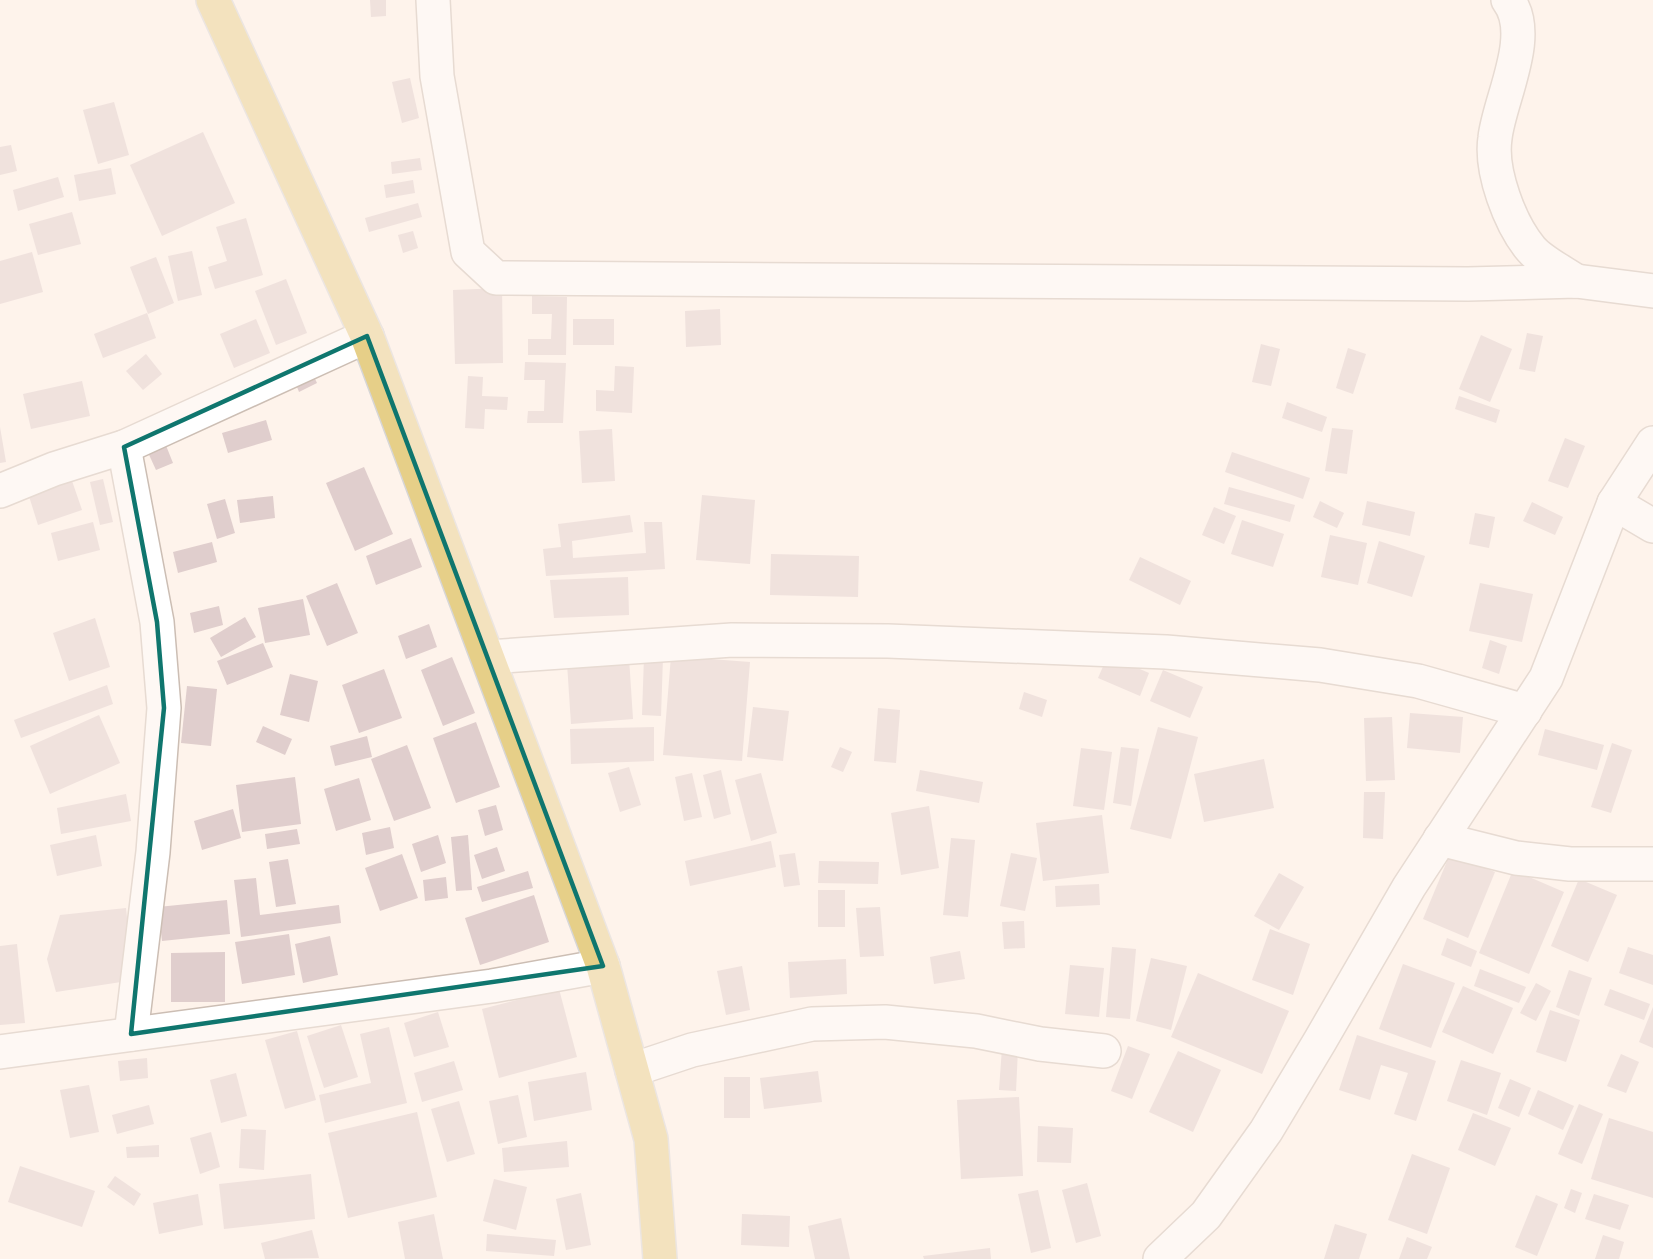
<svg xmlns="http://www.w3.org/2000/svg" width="1653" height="1259" font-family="Raleway,sans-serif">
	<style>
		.building { fill: #e0cecd }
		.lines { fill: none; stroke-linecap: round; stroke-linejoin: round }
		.minor-casing { stroke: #ccbeb4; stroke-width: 36 }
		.major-casing { stroke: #d7d6d6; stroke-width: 36 }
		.minor { stroke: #fff; stroke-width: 33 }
		.major { stroke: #e6cf88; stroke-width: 33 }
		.marked { fill: none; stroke: #0f766e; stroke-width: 4.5; stroke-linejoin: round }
	</style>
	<rect width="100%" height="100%" fill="#fef3eb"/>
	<g class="building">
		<polygon points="370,0 386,0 386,16 371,17"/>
		<polygon points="410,78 419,118 402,123 392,82"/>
		<polygon points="114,102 129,155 98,164 83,110"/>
		<polygon points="203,132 235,203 162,236 130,165"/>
		<polygon points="11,145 17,171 0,175 0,147"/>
		<polygon points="420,158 422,170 392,174 391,162"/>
		<polygon points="111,168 116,194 79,201 74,175"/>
		<polygon points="58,177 64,197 18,211 13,190"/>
		<polygon points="413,180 415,193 386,198 384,185"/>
		<polygon points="418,203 422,217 369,232 365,218"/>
		<polygon points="72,212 81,244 38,255 29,224"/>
		<polygon points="246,218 263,275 215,289 208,267 227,261 216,227"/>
		<polygon points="413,231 418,248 403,253 398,235"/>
		<polygon points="192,251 202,295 178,301 168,256"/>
		<polygon points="32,252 43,292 0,304 0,261"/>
		<polygon points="156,257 174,303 148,314 130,267"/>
		<polygon points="286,279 307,333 276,345 255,291"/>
		<polygon points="502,288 503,363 455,364 453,290"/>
		<polygon points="532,296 567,297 566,355 528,355 528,339 551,339 552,314 532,314"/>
		<polygon points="720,309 721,345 686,347 685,311"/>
		<polygon points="147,313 156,338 103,358 94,334"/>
		<polygon points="256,319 270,353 234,368 220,334"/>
		<rect x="573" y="319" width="41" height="26"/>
		<polygon points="1527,333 1543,336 1535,372 1519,369"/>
		<polygon points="1481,335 1512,349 1490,402 1459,389"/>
		<polygon points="1261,344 1280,349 1271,386 1252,382"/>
		<polygon points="1348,348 1366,354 1353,394 1336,388"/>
		<polygon points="146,354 162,374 143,390 126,371"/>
		<polygon points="525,362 566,363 563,423 527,423 528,411 544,411 545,380 524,380"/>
		<polygon points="309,366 317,383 299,392 292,374"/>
		<polygon points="615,366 634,367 632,413 596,411 596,390 614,391"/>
		<polygon points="468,376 483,377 482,396 508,397 507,410 485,409 484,429 465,428"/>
		<polygon points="82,381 90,416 31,429 23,394"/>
		<polygon points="1459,396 1500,410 1496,423 1455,409"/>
		<polygon points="1287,402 1327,417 1322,432 1282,418"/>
		<polygon points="266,420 272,440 228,453 222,433"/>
		<polygon points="0,427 6,462 0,463"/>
		<polygon points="1332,428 1353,430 1347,474 1325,471"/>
		<polygon points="612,429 615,481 582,483 579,431"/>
		<polygon points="163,438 173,463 156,470 145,446"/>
		<polygon points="1565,438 1585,446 1568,488 1548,481"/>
		<polygon points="1232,452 1310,478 1303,499 1225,472"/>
		<polygon points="364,467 393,534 355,551 326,483"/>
		<polygon points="71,478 82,510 38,525 28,493"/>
		<polygon points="103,479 113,522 100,525 90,482"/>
		<polygon points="1229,487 1295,505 1290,522 1224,504"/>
		<polygon points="702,495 755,500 750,564 696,560"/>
		<polygon points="273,496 275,518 240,523 237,500"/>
		<polygon points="225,499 235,533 217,539 207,504"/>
		<polygon points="1320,501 1344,513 1337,528 1313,517"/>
		<polygon points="1367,501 1415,512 1410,536 1362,525"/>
		<polygon points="1532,502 1563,517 1555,535 1523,521"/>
		<polygon points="1214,507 1236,516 1224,544 1202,535"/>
		<polygon points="1475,513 1495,517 1489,548 1469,544"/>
		<polygon points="630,515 633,532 572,541 573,558 646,553 644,522 662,522 665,569 546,576 543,549 561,547 558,524"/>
		<polygon points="1242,520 1284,534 1273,567 1231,554"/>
		<polygon points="93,522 100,550 58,561 51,533"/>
		<polygon points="1330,535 1367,543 1358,585 1321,577"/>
		<polygon points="411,538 422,567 376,585 366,556"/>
		<polygon points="1379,541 1425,556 1412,597 1367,583"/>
		<polygon points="212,542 217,562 178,573 173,552"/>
		<polygon points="771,554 859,556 858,597 770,595"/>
		<polygon points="1140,557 1191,581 1180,605 1129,580"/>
		<polygon points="628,577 629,615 554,618 550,580"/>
		<polygon points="337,583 358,633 327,646 306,596"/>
		<polygon points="1480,583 1533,594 1522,642 1469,631"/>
		<polygon points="303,599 310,635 265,643 258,608"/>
		<polygon points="219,606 223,625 194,633 190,613"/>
		<polygon points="245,617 256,637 221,657 210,638"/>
		<polygon points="95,618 110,667 69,681 53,633"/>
		<polygon points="429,624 437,647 406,659 398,636"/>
		<polygon points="1490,640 1507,646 1499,674 1482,668"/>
		<polygon points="263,643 273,667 227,685 217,661"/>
		<polygon points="1108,655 1149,673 1140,696 1098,678"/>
		<polygon points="671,656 750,662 742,761 663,755"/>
		<polygon points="452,657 475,713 443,726 421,670"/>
		<polygon points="644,657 663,657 661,716 642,715"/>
		<polygon points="629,658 633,719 571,724 567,663"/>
		<polygon points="384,669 402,718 359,733 342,685"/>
		<polygon points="1163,670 1203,687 1190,718 1150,701"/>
		<polygon points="290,674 318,681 309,722 280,715"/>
		<polygon points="107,685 113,704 21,738 14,720"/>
		<polygon points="187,686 217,689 211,746 181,743"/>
		<polygon points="1024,692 1047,700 1042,717 1019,709"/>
		<polygon points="753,707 789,711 783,761 747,757"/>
		<polygon points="878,708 900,710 896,763 874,761"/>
		<polygon points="1410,713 1463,717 1460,753 1407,748"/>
		<polygon points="99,715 120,763 50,794 30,746"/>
		<polygon points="1392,717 1395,780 1366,781 1364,718"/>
		<polygon points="476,722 500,787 456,803 433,738"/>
		<polygon points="263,726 292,739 285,755 256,742"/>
		<polygon points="654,727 654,761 571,764 570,729"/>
		<polygon points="1158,727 1198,737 1171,839 1130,829"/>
		<polygon points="1545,729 1604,745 1597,770 1538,755"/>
		<polygon points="367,736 372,757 335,766 330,746"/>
		<polygon points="1612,743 1632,750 1611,813 1591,807"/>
		<polygon points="407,745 431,808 394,821 371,759"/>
		<polygon points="840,747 852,752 843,772 831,767"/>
		<polygon points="1121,747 1139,749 1131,806 1113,803"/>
		<polygon points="1081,748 1112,752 1104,810 1073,806"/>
		<polygon points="1264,759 1274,808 1204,822 1194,774"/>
		<polygon points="629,767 641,805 620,812 608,773"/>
		<polygon points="721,770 731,814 714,819 703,775"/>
		<polygon points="920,770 983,782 979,803 916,791"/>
		<polygon points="692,773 702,817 684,821 675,777"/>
		<polygon points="761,773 777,833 751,841 735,780"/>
		<polygon points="295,777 301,824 242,832 236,785"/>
		<polygon points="359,778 371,820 336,831 324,789"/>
		<polygon points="1364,792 1385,792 1383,839 1363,838"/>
		<polygon points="126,794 131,821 61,834 57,808"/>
		<polygon points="496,805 503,830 485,836 478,810"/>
		<polygon points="929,806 939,868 901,875 891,813"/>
		<polygon points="233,809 241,838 202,850 194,821"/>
		<polygon points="1102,815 1109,873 1043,881 1036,823"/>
		<polygon points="390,827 394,848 366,855 362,833"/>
		<polygon points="297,829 300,844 267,849 265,834"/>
		<polygon points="96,835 102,866 57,876 50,845"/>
		<polygon points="438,835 446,863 421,872 412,844"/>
		<polygon points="468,835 472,890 456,891 451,837"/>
		<polygon points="951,838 975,840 968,917 943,915"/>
		<polygon points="771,841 776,867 690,886 685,861"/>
		<polygon points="497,847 505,871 482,879 474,855"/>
		<polygon points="795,853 800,885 784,887 779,855"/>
		<polygon points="1011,853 1037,858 1025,911 1000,906"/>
		<polygon points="402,854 418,898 380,911 365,868"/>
		<polygon points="1450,854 1495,872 1468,938 1423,919"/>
		<polygon points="288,859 296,904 276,907 269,862"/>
		<polygon points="819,861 879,862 878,884 818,883"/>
		<polygon points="1513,870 1564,892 1529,974 1479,953"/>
		<polygon points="528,871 533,888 482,902 477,887"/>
		<polygon points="1279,873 1304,887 1279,930 1254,916"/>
		<polygon points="446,877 448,898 425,901 423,880"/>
		<polygon points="256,878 260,915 339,905 341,923 241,937 234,880"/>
		<polygon points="1579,879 1617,895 1588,962 1551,946"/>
		<polygon points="1099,884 1100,905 1056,907 1055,886"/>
		<rect x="818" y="890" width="27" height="37"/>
		<polygon points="534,895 549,942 480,965 465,918"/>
		<polygon points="227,900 230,934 162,941 158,907"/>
		<polygon points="880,907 884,956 860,957 856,908"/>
		<polygon points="126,908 132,964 121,982 56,992 47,959 60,915"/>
		<polygon points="1024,921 1025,948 1004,949 1002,922"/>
		<polygon points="1270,929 1310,944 1293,995 1252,980"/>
		<polygon points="289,934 295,975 242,984 235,942"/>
		<polygon points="330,936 338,975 303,983 295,944"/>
		<polygon points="1447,938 1477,951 1471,967 1441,955"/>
		<polygon points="17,944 25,1023 0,1025 0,946"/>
		<polygon points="1112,947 1136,949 1130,1019 1106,1017"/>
		<polygon points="1628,947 1653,955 1653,985 1619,973"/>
		<polygon points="960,951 965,979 934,984 930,957"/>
		<polygon points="225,952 225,1002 171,1002 171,953"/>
		<polygon points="1151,958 1187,966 1171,1030 1136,1021"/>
		<polygon points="846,959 847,994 790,998 788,962"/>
		<polygon points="1403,964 1455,983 1431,1048 1379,1029"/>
		<polygon points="1070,965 1104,968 1099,1017 1065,1014"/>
		<polygon points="742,966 750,1010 726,1015 717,971"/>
		<polygon points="1480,969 1526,987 1519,1003 1474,986"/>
		<polygon points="1569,970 1592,978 1579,1016 1556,1007"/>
		<polygon points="1198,973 1289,1011 1262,1074 1171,1037"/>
		<polygon points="1536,983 1551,991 1536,1021 1520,1013"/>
		<polygon points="1463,986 1513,1008 1493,1054 1442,1032"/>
		<polygon points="559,989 577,1057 499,1078 482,1009"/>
		<polygon points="1610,989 1650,1004 1644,1020 1604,1005"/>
		<polygon points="1653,1007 1653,1048 1639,1042"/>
		<polygon points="1550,1010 1580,1020 1566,1062 1536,1052"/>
		<polygon points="438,1012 449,1047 414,1057 404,1023"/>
		<polygon points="341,1025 358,1077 324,1088 307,1036"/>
		<polygon points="389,1027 407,1103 325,1123 319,1095 371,1083 360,1034"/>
		<polygon points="297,1031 316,1100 285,1109 265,1040"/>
		<polygon points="1357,1035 1436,1061 1416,1121 1394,1114 1408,1073 1381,1065 1370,1100 1339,1090"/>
		<polygon points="1128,1046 1150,1054 1132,1099 1111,1091"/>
		<polygon points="1002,1048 1018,1049 1016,1091 999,1090"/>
		<polygon points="1178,1051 1221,1070 1193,1132 1149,1112"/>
		<polygon points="1621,1054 1639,1062 1626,1093 1607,1086"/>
		<polygon points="147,1058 148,1078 120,1081 118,1061"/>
		<polygon points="1461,1060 1501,1073 1487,1115 1447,1101"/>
		<polygon points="454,1061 463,1090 422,1102 414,1073"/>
		<polygon points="818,1071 822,1102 764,1109 760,1078"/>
		<polygon points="586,1072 592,1110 534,1121 528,1082"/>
		<polygon points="236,1073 247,1116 221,1123 210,1080"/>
		<rect x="724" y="1077" width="26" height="41"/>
		<polygon points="1510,1079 1531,1088 1519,1117 1498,1108"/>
		<polygon points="89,1085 99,1132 70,1138 60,1090"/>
		<polygon points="1538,1090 1574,1106 1563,1130 1528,1114"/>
		<polygon points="518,1095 527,1137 498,1144 489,1101"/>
		<polygon points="1019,1097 1023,1176 961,1179 957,1100"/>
		<polygon points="459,1101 475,1154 447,1162 431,1109"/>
		<polygon points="1579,1104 1603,1114 1582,1164 1558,1154"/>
		<polygon points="149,1105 154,1124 117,1134 112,1115"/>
		<polygon points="417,1112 437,1197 348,1218 328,1133"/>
		<polygon points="1473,1113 1511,1128 1495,1166 1458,1150"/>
		<polygon points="1609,1118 1653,1132 1653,1198 1591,1179"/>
		<polygon points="1038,1126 1073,1128 1071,1163 1037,1162"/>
		<polygon points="241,1129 266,1130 264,1170 239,1168"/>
		<polygon points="211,1132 220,1167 200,1174 190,1138"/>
		<polygon points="567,1141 569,1167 504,1172 502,1148"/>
		<polygon points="159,1145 159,1157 127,1158 126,1147"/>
		<polygon points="1412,1154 1450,1168 1427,1234 1388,1220"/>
		<polygon points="20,1166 95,1191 82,1227 8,1202"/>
		<polygon points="311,1174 315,1219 224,1229 219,1184"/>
		<polygon points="115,1176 141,1194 134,1206 107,1187"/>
		<polygon points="494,1179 527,1187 516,1230 483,1221"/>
		<polygon points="1087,1183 1101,1236 1076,1243 1062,1190"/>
		<polygon points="1571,1189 1582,1193 1575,1213 1564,1208"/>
		<polygon points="1038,1190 1051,1248 1031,1253 1018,1194"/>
		<polygon points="581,1193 591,1245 566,1250 556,1199"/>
		<polygon points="198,1194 203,1225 159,1234 153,1203"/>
		<polygon points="1594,1194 1629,1205 1620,1230 1585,1219"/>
		<polygon points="1536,1195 1558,1204 1537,1256 1515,1247"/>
		<polygon points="434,1214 443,1259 405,1259 398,1222"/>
		<polygon points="742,1214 790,1216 789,1247 741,1245"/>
		<polygon points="841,1218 850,1259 815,1259 808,1226"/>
		<polygon points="1335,1224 1367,1234 1359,1259 1324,1259"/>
		<polygon points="312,1230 319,1258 265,1259 261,1243"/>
		<polygon points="487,1234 556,1240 554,1256 486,1251"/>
		<polygon points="1603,1235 1624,1242 1619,1259 1595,1259"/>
		<polygon points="1407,1237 1432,1247 1427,1259 1399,1259"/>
		<polygon points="990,1248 991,1259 924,1259 923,1256"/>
	</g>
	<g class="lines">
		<g class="minor-casing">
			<g id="minor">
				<polyline points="433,0 437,76 468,252 496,278 1468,284 1576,281 1653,291"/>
				<path d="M1508 0C1535 35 1499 100 1495 138 1490 171 1510 224 1531 249 1541 261 1563 272 1576 281"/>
				<polyline points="124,447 157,622 164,708 153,852 131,1034"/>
				<polyline points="0,491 54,469 124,447 367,336"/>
				<polyline points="1614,503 1653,526"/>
				<polyline points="488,657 732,640 888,641 1166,652 1320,665 1418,681 1525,711"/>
				<polyline points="1440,839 1516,858 1570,864 1653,864"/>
				<polyline points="0,1052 492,986 603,966"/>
				<polyline points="632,1070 692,1050 812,1024 885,1022 976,1031 1040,1044 1104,1051"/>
				<polyline points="1160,1259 1206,1215 1266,1131 1320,1041 1409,887 1546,678 1614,503 1653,443"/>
			</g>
		</g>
		<g class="major-casing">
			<polyline id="major" points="213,0 367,336 603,966 651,1139 660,1259"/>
		</g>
		<use href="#minor" class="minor"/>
		<use href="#major" class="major"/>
	</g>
	<path d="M0 0H1653V1259H0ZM367 336 603 966 131 1034 164 708 157 622 124 447Z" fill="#fef3eb" fill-opacity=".55" fill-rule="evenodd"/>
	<path class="marked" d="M367 336 603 966 131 1034 164 708 157 622 124 447Z"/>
</svg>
